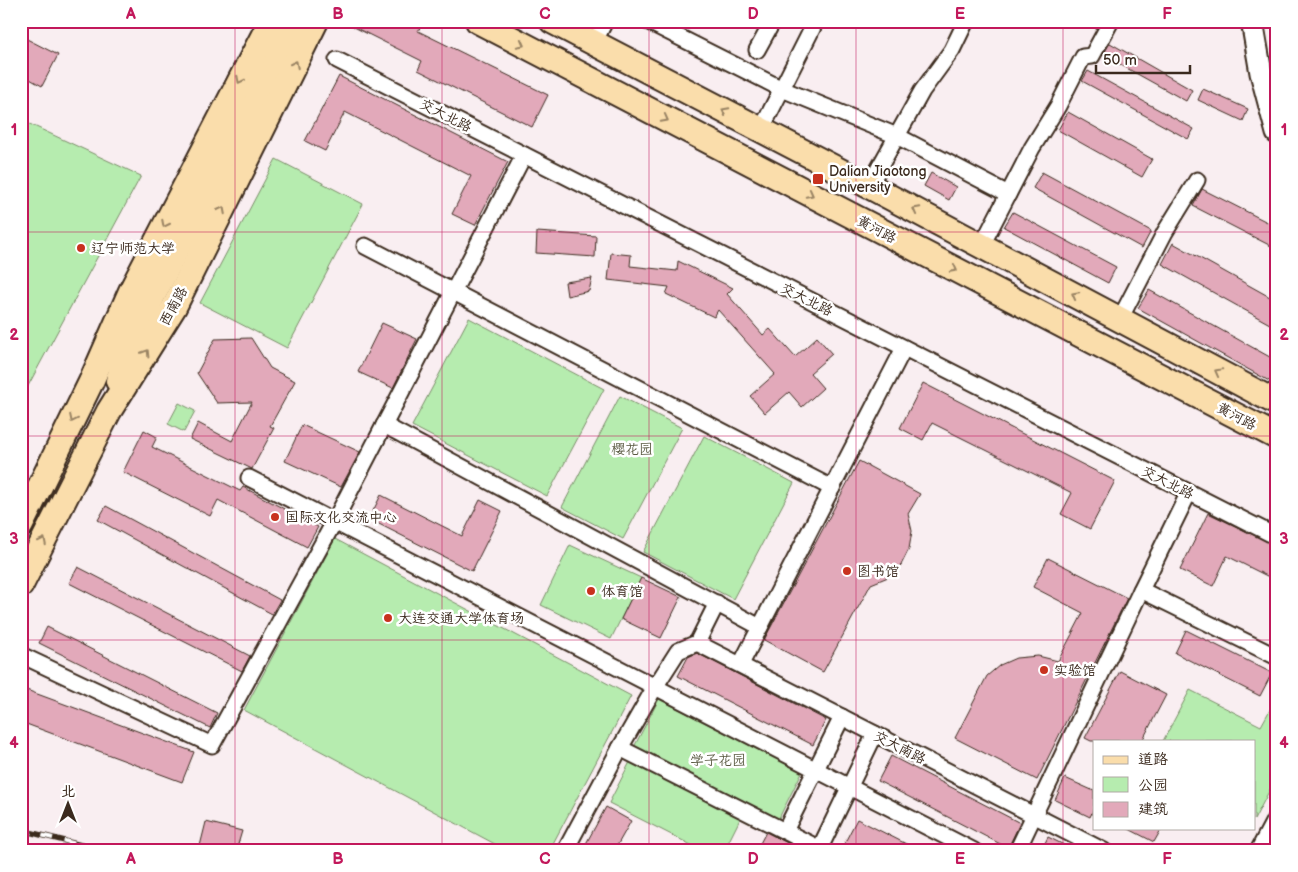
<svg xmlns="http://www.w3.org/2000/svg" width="1298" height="872" font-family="'Balsamiq Sans','LXGW WenKai TC',sans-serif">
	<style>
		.green { fill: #b6ecaf; stroke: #788b66 }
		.building { fill: #e2a9ba; stroke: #3b2a1e }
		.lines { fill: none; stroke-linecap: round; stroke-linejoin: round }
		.street-casing { stroke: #3b2a1e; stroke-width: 19 }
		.secondary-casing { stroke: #3b2a1e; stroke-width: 25 }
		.primary-casing { stroke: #3b2a1e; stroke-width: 28 }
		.street { stroke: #fff; stroke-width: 15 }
		.secondary { stroke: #fff; stroke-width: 21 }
		.primary { stroke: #faddab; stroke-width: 24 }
		.rail-casing { stroke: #3b2a1e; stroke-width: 5.5 }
		.rail { stroke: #fff; stroke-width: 4; stroke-dasharray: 11; stroke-linecap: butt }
		.oneway { stroke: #9a8464 }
		.grid { fill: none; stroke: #c2185b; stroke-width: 1; stroke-opacity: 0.55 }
		.poi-dot { fill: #c8321e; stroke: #fff; stroke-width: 2 }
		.labels { text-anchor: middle; stroke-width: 5; stroke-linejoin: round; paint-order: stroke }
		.street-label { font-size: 14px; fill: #3b2a1e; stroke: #fff }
		.poi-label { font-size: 14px; fill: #3b2a1e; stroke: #fff; text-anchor: start }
		.park-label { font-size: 14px; fill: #5a5a42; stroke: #fff }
		.neatline { fill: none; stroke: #c2185b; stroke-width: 2 }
		.grid-label { font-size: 16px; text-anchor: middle; font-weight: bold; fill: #c2185b }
	</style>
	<rect width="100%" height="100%" fill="#f9eef1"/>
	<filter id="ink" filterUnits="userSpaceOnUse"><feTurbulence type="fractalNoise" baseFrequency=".02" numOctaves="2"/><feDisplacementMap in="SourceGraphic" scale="10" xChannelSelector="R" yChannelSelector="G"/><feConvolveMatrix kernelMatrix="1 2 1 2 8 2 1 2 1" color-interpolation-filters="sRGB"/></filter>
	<g filter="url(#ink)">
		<g class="green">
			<polygon points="21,120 141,176 21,399"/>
			<polygon points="276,159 363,204 287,348 200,303"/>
			<polygon points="469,318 604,389 547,496 412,426"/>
			<polygon points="620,396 682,428 623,539 562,507"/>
			<polygon points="179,403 195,411 184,432 168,424"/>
			<polygon points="704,436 794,483 733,599 643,552"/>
			<polygon points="335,539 631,696 549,851 508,851 244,710"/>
			<polygon points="570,545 641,578 611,639 541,605"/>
			<polygon points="1190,690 1261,726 1277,697 1277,776 1254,820 1254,741 1163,741"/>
			<polygon points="659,699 802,772 778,820 634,747"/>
			<polygon points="631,760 741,817 724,851 703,851 609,803"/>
		</g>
		<g class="building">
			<polygon points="342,21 412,21 421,26 418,31 548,95 532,127 418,70 422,61"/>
			<polygon points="21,36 58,55 42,86 21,74"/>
			<polygon points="1110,43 1192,90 1186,101 1103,55"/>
			<polygon points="1088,71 1194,129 1188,139 1082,81"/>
			<polygon points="339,76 508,162 475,225 452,214 471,176 345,112 325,151 305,141"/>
			<polygon points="1203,89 1248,109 1243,121 1198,100"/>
			<polygon points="1068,112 1152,159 1142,177 1058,130"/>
			<polygon points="1042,172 1151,231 1142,248 1033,188"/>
			<polygon points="931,173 956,187 949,200 924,186"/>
			<polygon points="1202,189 1277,227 1277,241 1273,247 1193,206"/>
			<polygon points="1013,212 1116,267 1108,283 1004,227"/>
			<polygon points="537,232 596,236 595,257 536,253"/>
			<polygon points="1173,243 1277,301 1277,328 1162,264"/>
			<polygon points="611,253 631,255 630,266 677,271 678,261 733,288 727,294 763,335 770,329 795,357 817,337 832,354 810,373 823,388 802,407 789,392 765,413 750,396 775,374 718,310 714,317 666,294 669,287 608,280"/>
			<polygon points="592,278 589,291 567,296 565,282"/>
			<polygon points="1149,290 1277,361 1277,371 1271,382 1138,308"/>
			<polygon points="382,323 417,339 393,388 358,372"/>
			<polygon points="251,338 270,368 295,381 270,426 274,428 252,469 190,439 198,423 232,441 252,402 217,403 197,373 215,339"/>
			<polygon points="923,383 1115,481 1090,529 1061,514 1072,493 932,423 923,440 900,428"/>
			<polygon points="302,425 360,452 341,487 285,461"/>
			<polygon points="144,430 157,437 152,447 240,491 243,487 318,527 307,547 218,500 210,516 123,472"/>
			<polygon points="859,461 920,494 908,514 912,531 909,549 901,565 888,577 871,584 823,672 764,640"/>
			<polygon points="381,495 462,536 480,500 502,511 472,571 369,519"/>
			<polygon points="106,506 280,600 272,614 98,520"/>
			<polygon points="1208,513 1277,546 1277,581 1227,556 1213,586 1180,570"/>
			<polygon points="1048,558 1127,598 1037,780 955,738 987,676 1000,665 1016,658 1038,656 1058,661 1083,613 1033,587"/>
			<polygon points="78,567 250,656 242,671 69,583"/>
			<polygon points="641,578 681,597 661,638 621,619"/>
			<polygon points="47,627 217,713 210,728 39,643"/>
			<polygon points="1186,630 1272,673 1260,696 1175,653"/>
			<polygon points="697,653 826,720 813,745 678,676 688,657"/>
			<polygon points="1120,671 1166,695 1142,741 1091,741 1085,738"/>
			<polygon points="21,688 194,752 182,782 21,722"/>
			<polygon points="891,756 1020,823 1008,848 878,781"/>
			<polygon points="1065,778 1094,791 1094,808 1090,817 1055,800"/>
			<polygon points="606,807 631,821 614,851 582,851"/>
			<polygon points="857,819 920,851 853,851 843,846"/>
			<polygon points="206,822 242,831 236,851 220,851 200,846"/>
			<polygon points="1127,828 1162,828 1154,842"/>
			<polygon points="766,832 803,851 756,851"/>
			<polygon points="1048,837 1076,851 1041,851"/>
		</g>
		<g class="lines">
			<g class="street-casing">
				<g id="street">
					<polyline points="647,21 782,89 897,136 1008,194"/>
					<polyline points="594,43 605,21"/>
					<polyline points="757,50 773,21"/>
					<polyline points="337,60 1277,537"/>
					<polyline points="761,130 816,21"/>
					<polyline points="869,186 922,91 952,50 966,21"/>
					<polyline points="982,245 1032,148 1058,106 1083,57 1092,56 1111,21"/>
					<polyline points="365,246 832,488"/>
					<polyline points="1120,319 1165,232 1197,180"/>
					<polyline points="384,425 760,627"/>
					<polyline points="249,478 974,851"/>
					<polyline points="1189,492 1141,590 1277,657"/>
					<polyline points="697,643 1104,851"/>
					<polyline points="21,655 212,745 334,522 524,155"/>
					<polyline points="741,664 904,348"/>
					<polyline points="620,748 824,851"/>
					<polyline points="785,831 842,717"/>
					<polyline points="820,848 875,734"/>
					<polyline points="565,851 620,748 655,687 678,651 697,643 717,603"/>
					<polyline points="1017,851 1141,590"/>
					<polyline points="1258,851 1277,815"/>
				</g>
			</g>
			<g class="secondary-casing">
				<polyline id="secondary" points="1252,21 1261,73 1277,133"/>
			</g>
			<g class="primary-casing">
				<g id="primary">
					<polyline points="478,21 1277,437"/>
					<polyline points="552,21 869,186 1277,403"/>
					<polyline points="118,381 131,339 293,21"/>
					<polyline points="21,525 91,382 131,291 271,21"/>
					<polyline points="21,585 109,411 174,307 316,21"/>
				</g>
			</g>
			<use href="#street" class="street"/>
			<use href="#secondary" class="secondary"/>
			<use href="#primary" class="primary"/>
			<g class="rail-casing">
				<polyline id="rail" points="21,830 105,851"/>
			</g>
			<use href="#rail" class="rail"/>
		</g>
		<defs><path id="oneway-chevron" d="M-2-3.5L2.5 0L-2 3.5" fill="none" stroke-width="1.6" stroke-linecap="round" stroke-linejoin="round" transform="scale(1.25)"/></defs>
		<g class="oneway">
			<use href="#oneway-chevron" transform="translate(521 44) rotate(28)"/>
			<use href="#oneway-chevron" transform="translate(295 64) rotate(-63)"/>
			<use href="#oneway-chevron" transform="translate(240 80) rotate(117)"/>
			<use href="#oneway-chevron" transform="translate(725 111) rotate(-152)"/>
			<use href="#oneway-chevron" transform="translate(665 119) rotate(28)"/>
			<use href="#oneway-chevron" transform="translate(810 194) rotate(28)"/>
			<use href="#oneway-chevron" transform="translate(222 210) rotate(-63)"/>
			<use href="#oneway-chevron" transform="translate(916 210) rotate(-152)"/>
			<use href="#oneway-chevron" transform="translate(165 224) rotate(117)"/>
			<use href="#oneway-chevron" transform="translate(954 269) rotate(28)"/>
			<use href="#oneway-chevron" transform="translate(1075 295) rotate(-152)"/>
			<use href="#oneway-chevron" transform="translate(146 353) rotate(-58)"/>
			<use href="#oneway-chevron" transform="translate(1218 372) rotate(-152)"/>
			<use href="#oneway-chevron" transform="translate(73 419) rotate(116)"/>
			<use href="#oneway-chevron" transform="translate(43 541) rotate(-63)"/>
		</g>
	</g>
	<path class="grid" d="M235 21V851M442 21V851M649 21V851M856 21V851M1063 21V851M21 232H1277M21 436H1277M21 640H1277"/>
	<g class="poi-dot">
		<rect x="812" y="173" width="12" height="12" rx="2.5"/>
		<circle cx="81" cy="248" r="5"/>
		<circle cx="275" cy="517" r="5"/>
		<circle cx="847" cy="571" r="5"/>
		<circle cx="591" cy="591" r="5"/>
		<circle cx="388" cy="618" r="5"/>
		<circle cx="1044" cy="670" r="5"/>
	</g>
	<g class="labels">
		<g class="street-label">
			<text transform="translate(446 115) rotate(27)" y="5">交大北路</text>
			<text transform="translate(877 229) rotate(28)" y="5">黄河路</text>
			<text transform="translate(807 299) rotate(27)" y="5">交大北路</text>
			<text transform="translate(173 306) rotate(-61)" y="5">西南路</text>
			<text transform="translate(1237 416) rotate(28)" y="5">黄河路</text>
			<text transform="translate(1168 482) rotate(27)" y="5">交大北路</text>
			<text transform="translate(900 747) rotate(27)" y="5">交大南路</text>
		</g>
		<g class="poi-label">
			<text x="829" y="176">Dalian Jiaotong<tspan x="829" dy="16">University</tspan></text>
			<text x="91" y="253">辽宁师范大学</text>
			<text x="285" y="522">国际文化交流中心</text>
			<text x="857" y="576">图书馆</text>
			<text x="601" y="596">体育馆</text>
			<text x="398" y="623">大连交通大学体育场</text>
			<text x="1054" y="675">实验馆</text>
		</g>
		<g class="park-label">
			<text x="632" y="454">樱花园</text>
			<text x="718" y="765">学子花园</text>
		</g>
	</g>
	<rect width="1298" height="872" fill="none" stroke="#fff" stroke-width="55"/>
	<rect x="1093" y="740" width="162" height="90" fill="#ffffff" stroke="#b1aaa5"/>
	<rect x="1103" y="756" width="25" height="8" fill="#faddab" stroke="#b1aaa5"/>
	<text x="1138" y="764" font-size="15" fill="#3b2a1e">道路</text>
	<rect x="1103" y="777" width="25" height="15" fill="#b6ecaf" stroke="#b1aaa5"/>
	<text x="1138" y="790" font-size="15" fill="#3b2a1e">公园</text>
	<rect x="1103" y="802" width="25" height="15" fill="#e2a9ba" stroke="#b1aaa5"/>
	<text x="1138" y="814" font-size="15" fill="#3b2a1e">建筑</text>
	<g transform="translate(68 804)" stroke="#ffffff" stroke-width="4" paint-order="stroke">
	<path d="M0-4L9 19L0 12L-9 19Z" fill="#3b2a1e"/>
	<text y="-8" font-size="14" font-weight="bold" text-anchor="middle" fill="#3b2a1e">北</text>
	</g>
	<path d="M1096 65v8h94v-8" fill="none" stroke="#3b2a1e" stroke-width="2.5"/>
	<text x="1103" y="65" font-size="15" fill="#3b2a1e" stroke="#ffffff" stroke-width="4" paint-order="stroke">50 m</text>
	<rect x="28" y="28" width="1242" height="816" class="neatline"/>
	<g class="grid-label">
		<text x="131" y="19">A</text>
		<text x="338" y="19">B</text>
		<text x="545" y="19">C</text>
		<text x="753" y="19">D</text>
		<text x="960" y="19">E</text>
		<text x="1167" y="19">F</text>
		<text x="14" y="135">1</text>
		<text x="1284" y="135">1</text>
		<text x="14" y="340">2</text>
		<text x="1284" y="340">2</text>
		<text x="14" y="544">3</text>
		<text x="1284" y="544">3</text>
		<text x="14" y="748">4</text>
		<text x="1284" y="748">4</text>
		<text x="131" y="864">A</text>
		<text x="338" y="864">B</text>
		<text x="545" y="864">C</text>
		<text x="753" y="864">D</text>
		<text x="960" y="864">E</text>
		<text x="1167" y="864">F</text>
	</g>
</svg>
